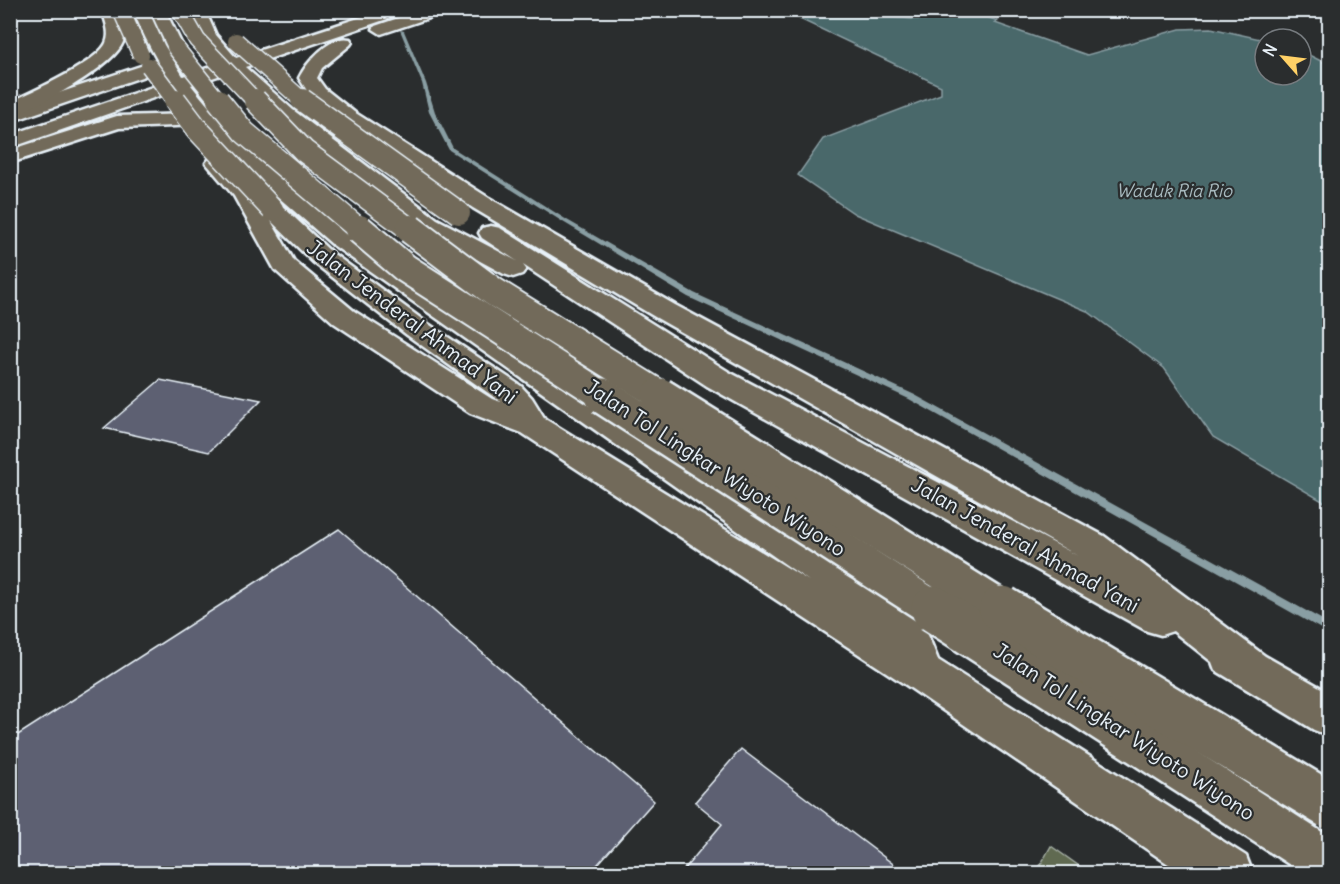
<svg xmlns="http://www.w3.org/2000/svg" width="1340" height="884" font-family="Delius,sans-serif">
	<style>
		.green { fill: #616a51; stroke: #a4aea4; stroke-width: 1.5 }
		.water { fill: #49676a; stroke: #899ea3; stroke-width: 1.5 }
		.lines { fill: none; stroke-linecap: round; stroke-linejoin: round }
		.stream { fill: #899ea3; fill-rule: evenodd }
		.building { fill: #5d6072; stroke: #e8f1f8; stroke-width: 1.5 }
		.primary-casing { stroke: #e8f1f8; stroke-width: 5 }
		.trunk-casing { stroke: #e8f1f8; stroke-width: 5 }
		.motorway-casing { stroke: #e8f1f8; stroke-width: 5 }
		.primary { fill: #726b5a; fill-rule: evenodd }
		.trunk { fill: #726b5a; fill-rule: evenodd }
		.motorway { fill: #726b5a; fill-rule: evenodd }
		.trunk-bridge-far1-casing { stroke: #e8f1f8; stroke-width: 19; stroke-linecap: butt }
		.trunk-bridge-casing { stroke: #e8f1f8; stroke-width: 25; stroke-linecap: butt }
		.motorway-bridge-far4-casing { stroke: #e8f1f8; stroke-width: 19; stroke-linecap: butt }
		.motorway-bridge-far3-casing { stroke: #e8f1f8; stroke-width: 25; stroke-linecap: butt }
		.motorway-bridge-far2-casing { stroke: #e8f1f8; stroke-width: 32; stroke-linecap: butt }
		.motorway-bridge-far1-casing { stroke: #e8f1f8; stroke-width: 40; stroke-linecap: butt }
		.motorway-bridge-casing { stroke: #e8f1f8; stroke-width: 50; stroke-linecap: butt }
		.trunk-bridge-far1 { stroke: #726b5a; stroke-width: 16 }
		.trunk-bridge { stroke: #726b5a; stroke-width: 22 }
		.motorway-bridge-far4 { stroke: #726b5a; stroke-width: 16 }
		.motorway-bridge-far3 { stroke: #726b5a; stroke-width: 22 }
		.motorway-bridge-far2 { stroke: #726b5a; stroke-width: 28 }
		.motorway-bridge-far1 { stroke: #726b5a; stroke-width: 35 }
		.motorway-bridge { stroke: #726b5a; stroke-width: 45 }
		.labels { text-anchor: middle; stroke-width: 4.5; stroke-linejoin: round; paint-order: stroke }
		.far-water-label { font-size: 18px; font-style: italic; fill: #a8babf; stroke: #2a2d2e }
		.street-label { font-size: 21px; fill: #e8f1f8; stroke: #2a2d2e }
	</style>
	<rect width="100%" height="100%" fill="#2a2d2e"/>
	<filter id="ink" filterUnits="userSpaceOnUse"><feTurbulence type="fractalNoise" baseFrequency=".0167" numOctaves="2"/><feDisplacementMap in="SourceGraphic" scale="12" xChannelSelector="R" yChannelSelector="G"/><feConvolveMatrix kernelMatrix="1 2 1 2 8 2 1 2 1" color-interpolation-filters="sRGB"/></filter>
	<g filter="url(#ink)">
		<polygon class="green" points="1051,846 1089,873 1036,873"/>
		<polygon class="water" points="783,11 865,11 887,17 930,20 935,17 919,11 970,11 998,21 995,23 1087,55 1180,29 1211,28 1265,40 1265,75 1301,75 1301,51 1329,65 1329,505 1213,437 1164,368 1087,311 855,214 798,175 823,139 941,94 941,86"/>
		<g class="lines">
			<polygon class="stream" points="400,30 404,31 426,83 435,112 453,148 567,220 694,293 915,395 1330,624 1330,634 909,399 688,297 563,222 449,150 429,112 422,83"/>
		</g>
		<g class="building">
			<polygon points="160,380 261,400 209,452 104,428"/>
			<polygon points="339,529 654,801 590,873 10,873 10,740"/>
			<polygon points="741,749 905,873 681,873 722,824 695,802"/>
		</g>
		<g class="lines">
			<g class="primary-casing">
				<g id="primary">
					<polygon points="165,58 171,59 174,63 171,67 10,122 10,109"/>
					<polygon points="179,78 185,79 188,83 185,87 10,148 10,135"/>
				</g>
			</g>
			<g class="trunk-casing">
				<g id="trunk">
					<path d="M102 10H117C120 20 127 33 123 42 114 66 36 109 10 116V102C32 92 97 63 106 43 111 33 105 20 102 10Z"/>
					<path d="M133 10H148L164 45 183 76 222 63 201 36 190 10H205L216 35 236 58 383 10H407L405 13 245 67 293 110 437 219 517 261 482 238 479 233 482 228 491 226 500 228 729 372 1078 556 655 317 473 208 340 120 311 97 299 78C306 63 331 34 350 39L352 42 350 45 322 68 317 78 325 89 354 112 489 198 675 305 1104 536 1265 656 1330 693V736L1314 730 1215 670 1212 662 1173 631 1161 635 1147 631 707 386 523 265 526 269 522 274 513 277 504 274 421 229 279 118 230 72 191 85C278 196 403 270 519 347 651 436 783 524 915 612L926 630 938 660 1246 856 1253 874H1183L906 685 522 433 470 413 334 323 275 270 234 196 206 163C212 155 217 154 227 156L228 163 252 189 262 206 272 202 280 204 331 252 427 323 521 386 532 398 545 419 809 581 333 245 246 169 204 125 119 128 10 163V150L117 116 193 114C168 81 149 49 133 10ZM271 221 313 262 407 335 501 402 492 399 354 311 294 261Z"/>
					<polygon points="422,10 446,10 444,13 381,34 373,29 375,26"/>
				</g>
			</g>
			<g class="motorway-casing">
				<polygon id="motorway" points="150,10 165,10 183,47 181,51 169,51"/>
			</g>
			<use href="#primary" class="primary"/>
			<use href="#trunk" class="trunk"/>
			<use href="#motorway" class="motorway"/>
			<g class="trunk-bridge-far1-casing">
				<g id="trunk-bridge-far1">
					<polyline points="121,10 141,55"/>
					<polyline points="236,41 304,102"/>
					<polyline points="149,66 176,102"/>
				</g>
			</g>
			<g class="trunk-bridge-casing">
				<g id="trunk-bridge">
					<polyline points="175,100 197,129 272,209"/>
					<polyline points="302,100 459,213"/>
				</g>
			</g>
			<g class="motorway-bridge-far4-casing">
				<g id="motorway-bridge-far4">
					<polyline points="180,10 197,40 256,102"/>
					<polyline points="175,47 219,102"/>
				</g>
			</g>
			<g class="motorway-bridge-far3-casing">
				<g id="motorway-bridge-far3">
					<polyline points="218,100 244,132 361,231"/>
					<polyline points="255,100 304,151 412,231"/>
				</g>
			</g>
			<g class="motorway-bridge-far2-casing">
				<g id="motorway-bridge-far2">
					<polyline points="359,229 405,268 605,397"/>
					<polyline points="410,229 494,292 663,397"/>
				</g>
			</g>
			<g class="motorway-bridge-far1-casing">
				<g id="motorway-bridge-far1">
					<polyline points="603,396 937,611"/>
					<polyline points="660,396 1005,611"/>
				</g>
			</g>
			<g class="motorway-bridge-casing">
				<g id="motorway-bridge">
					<polyline points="934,609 1330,864"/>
					<polyline points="1002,609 1330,806"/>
				</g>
			</g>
			<use href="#trunk-bridge-far1" class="trunk-bridge-far1"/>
			<use href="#trunk-bridge" class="trunk-bridge"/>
			<use href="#motorway-bridge-far4" class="motorway-bridge-far4"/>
			<use href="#motorway-bridge-far3" class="motorway-bridge-far3"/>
			<use href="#motorway-bridge-far2" class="motorway-bridge-far2"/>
			<use href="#motorway-bridge-far1" class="motorway-bridge-far1"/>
			<use href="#motorway-bridge" class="motorway-bridge"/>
		</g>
	</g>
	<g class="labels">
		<g class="far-water-label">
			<text x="1174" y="197">Waduk Ria Rio</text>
		</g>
		<g class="street-label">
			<text transform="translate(412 322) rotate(37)" y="7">Jalan Jenderal Ahmad Yani</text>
			<text transform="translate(715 468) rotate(33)" y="7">Jalan Tol Lingkar Wiyoto Wiyono</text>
			<text transform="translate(1025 545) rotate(29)" y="7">Jalan Jenderal Ahmad Yani</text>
			<text transform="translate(1124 732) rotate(33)" y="7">Jalan Tol Lingkar Wiyoto Wiyono</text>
		</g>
	</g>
	<rect width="1340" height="884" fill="none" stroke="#2a2d2e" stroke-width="36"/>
	<rect x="18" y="18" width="1304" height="848" fill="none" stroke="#e8f1f8" stroke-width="2" filter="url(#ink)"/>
	<g transform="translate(1283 57) rotate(298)"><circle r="28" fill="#2a2d2e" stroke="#767b7f" stroke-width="1.5"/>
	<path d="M0-4.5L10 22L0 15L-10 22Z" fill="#ffd166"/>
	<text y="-9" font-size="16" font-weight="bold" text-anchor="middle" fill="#e8f1f8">N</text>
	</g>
</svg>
